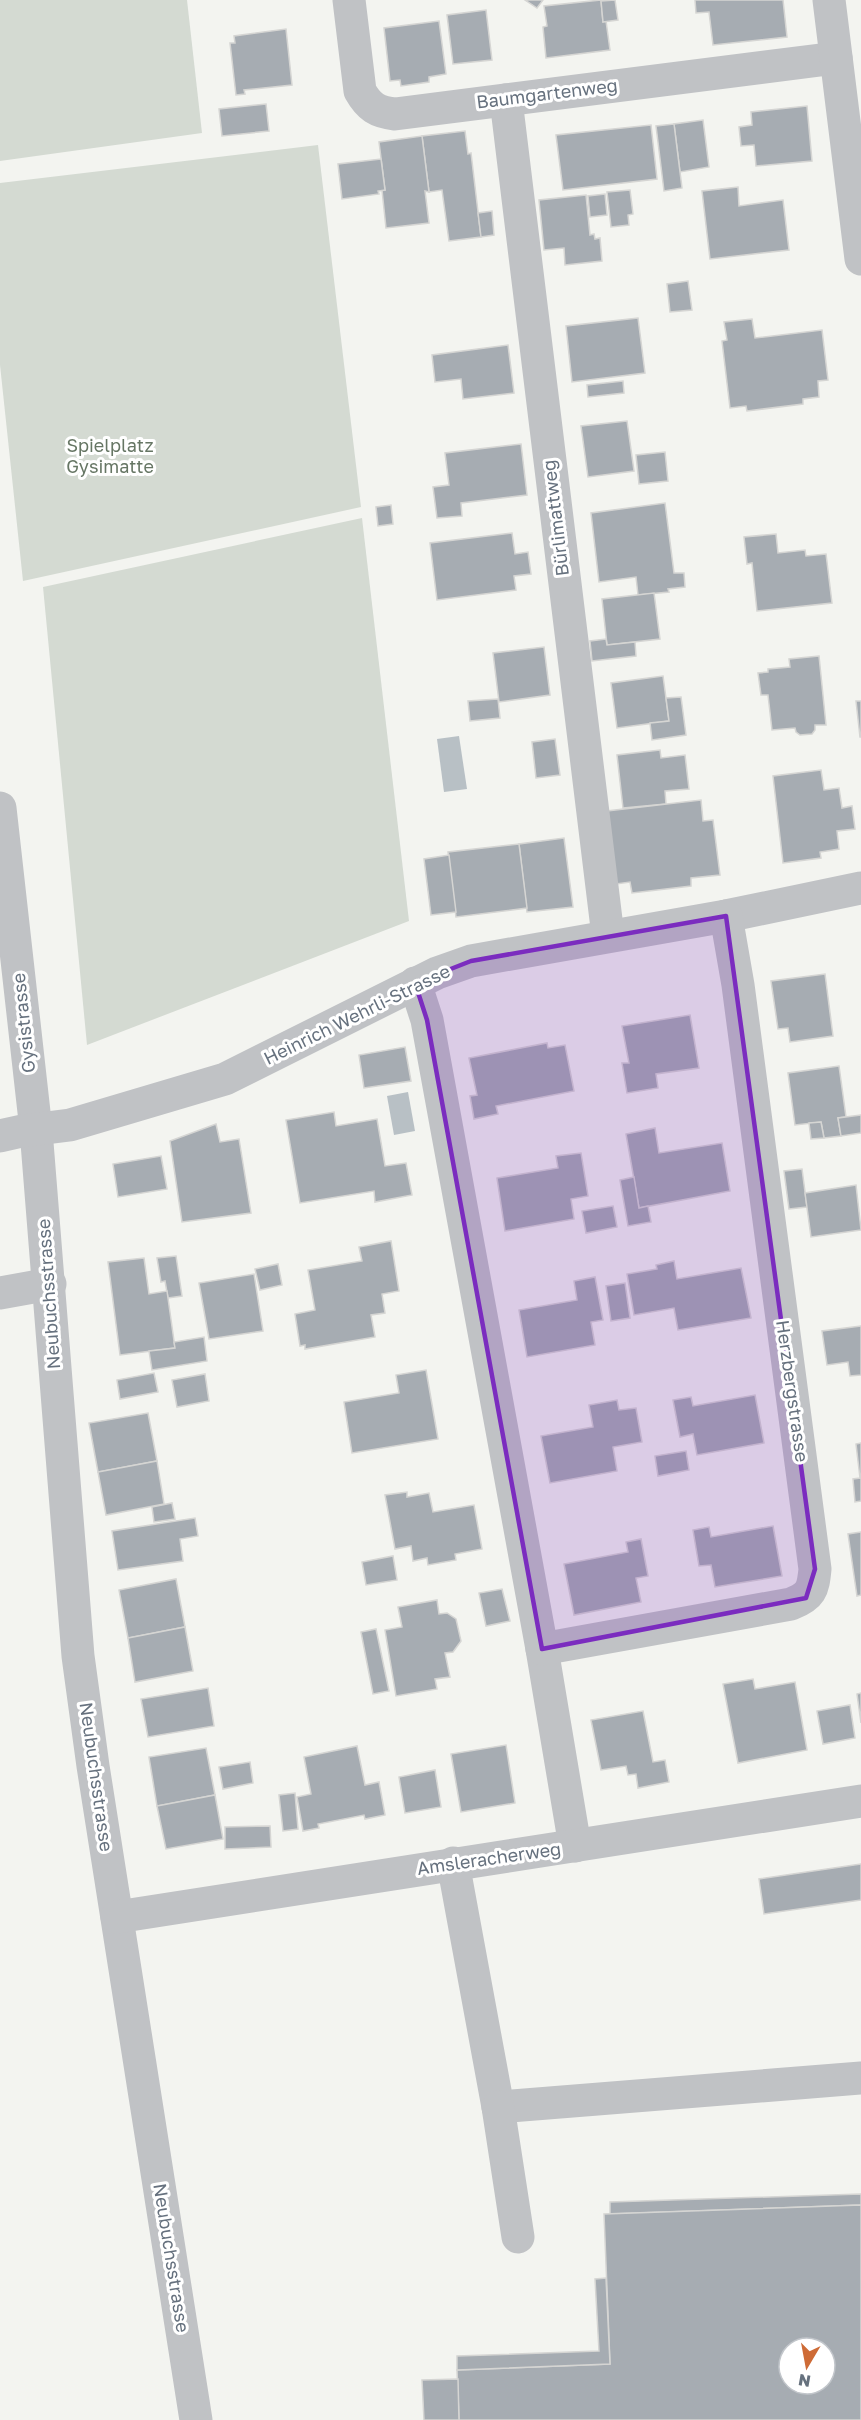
<svg xmlns="http://www.w3.org/2000/svg" width="861" height="2420" font-family="'Golos Text',sans-serif">
	<style>
		.green { fill: #d4dad2 }
		.water { fill: #b8c0c5 }
		.building { fill: #a6acb2; stroke: #d5d5d3; stroke-width: 1.5; fill-rule: evenodd }
		.lines { fill: none; stroke-linecap: round; stroke-linejoin: round }
		.minor { stroke: #c0c2c5; stroke-width: 33 }
		.marked { fill: #7b2cbf; fill-opacity: 0.2; stroke: #7b2cbf; stroke-width: 4.5; stroke-linejoin: round }
		.labels { text-anchor: middle; stroke-width: 6; stroke-linejoin: round; paint-order: stroke }
		.street-label { font-size: 18px; fill: #66717e; stroke: #fff }
		.park-label { font-size: 18px; fill: #667664; stroke: #fff }
	</style>
	<rect width="100%" height="100%" fill="#f3f4f0"/>
	<g class="green">
		<polygon points="0,0 187,0 202,133 0,161"/>
		<polygon points="318,145 361,507 23,581 0,365 0,183"/>
		<polygon points="362,518 409,921 87,1045 43,587"/>
	</g>
	<g class="water">
		<polygon points="459,736 467,789 444,792 437,739"/>
		<polygon points="408,1092 415,1131 394,1135 387,1096"/>
	</g>
	<g class="building">
		<polygon points="525,0 543,0 537,8"/>
		<polygon points="601,0 603,22 606,21 610,50 546,58 543,27 547,26 544,6"/>
		<polygon points="615,0 618,20 603,22 601,1"/>
		<polygon points="695,0 783,0 787,37 713,45 709,12 696,13"/>
		<polygon points="486,10 492,60 453,64 447,15"/>
		<polygon points="439,21 446,74 429,77 429,82 401,86 400,80 390,81 384,28"/>
		<polygon points="286,29 292,85 244,90 245,94 236,95 230,43 235,43 234,36"/>
		<polygon points="266,104 269,131 222,136 219,109"/>
		<polygon points="807,106 812,161 756,166 754,145 741,146 739,127 752,125 751,112"/>
		<polygon points="703,120 709,167 680,172 674,124"/>
		<polygon points="674,124 682,188 664,191 656,126"/>
		<polygon points="651,125 657,179 563,190 556,135"/>
		<polygon points="465,131 468,154 471,153 481,237 449,241 442,190 429,192 422,136"/>
		<polygon points="422,136 429,192 425,191 429,223 386,228 382,190 385,190 379,142"/>
		<polygon points="381,159 385,190 378,191 379,194 342,199 338,164"/>
		<polygon points="738,187 739,206 783,200 789,250 710,259 702,191"/>
		<polygon points="630,190 633,214 628,215 629,225 611,227 607,192"/>
		<polygon points="605,194 607,215 590,217 588,196"/>
		<polygon points="586,195 590,235 594,234 595,239 600,238 602,261 565,265 564,248 544,250 539,200"/>
		<polygon points="492,211 494,235 481,237 478,213"/>
		<polygon points="688,281 692,310 670,312 667,284"/>
		<polygon points="638,318 645,373 572,382 566,326"/>
		<polygon points="752,319 755,338 822,330 828,380 818,381 819,397 803,399 803,404 747,411 746,406 730,408 722,341 727,340 724,322"/>
		<polygon points="508,345 514,393 463,399 461,379 435,382 432,355"/>
		<polygon points="623,381 624,393 588,397 587,385"/>
		<polygon points="627,421 634,471 588,477 581,426"/>
		<polygon points="521,444 527,495 461,503 462,516 437,518 433,487 449,485 445,453"/>
		<polygon points="665,452 668,481 639,484 636,455"/>
		<polygon points="665,503 674,573 684,573 685,587 668,589 669,592 638,595 636,577 599,582 591,513"/>
		<polygon points="391,505 393,524 378,526 376,507"/>
		<polygon points="512,533 515,554 528,552 531,574 514,576 516,590 437,600 430,543"/>
		<polygon points="776,534 778,553 805,550 806,556 826,554 832,603 757,611 752,563 747,564 744,537"/>
		<polygon points="654,593 660,639 607,645 602,599"/>
		<polygon points="606,639 607,645 635,642 636,656 592,661 590,641"/>
		<polygon points="544,647 550,695 499,702 493,653"/>
		<polygon points="819,656 826,725 815,725 815,730 812,734 800,735 796,732 795,728 772,730 768,695 761,695 758,673 768,672 768,669 790,667 789,659"/>
		<polygon points="663,676 669,721 617,728 611,683"/>
		<polygon points="681,697 686,735 652,740 650,723 669,721 666,698"/>
		<polygon points="498,699 500,718 470,721 468,701"/>
		<polygon points="856,701 861,701 861,737 860,737"/>
		<polygon points="555,739 560,775 536,778 532,742"/>
		<polygon points="660,750 661,758 685,755 689,789 665,791 666,804 623,808 617,755"/>
		<polygon points="821,770 824,790 839,788 842,808 852,806 855,829 837,831 839,849 820,852 821,858 783,863 773,776"/>
		<polygon points="701,800 703,821 713,820 720,875 691,878 691,886 632,893 630,882 616,884 607,811"/>
		<polygon points="564,838 573,907 527,912 519,844"/>
		<polygon points="519,844 527,908 456,917 448,852"/>
		<polygon points="449,855 456,912 431,915 424,859"/>
		<polygon points="825,974 833,1036 790,1042 788,1028 778,1029 771,981"/>
		<polygon points="690,1015 699,1068 656,1074 658,1088 627,1093 622,1063 629,1063 622,1026"/>
		<polygon points="547,1043 548,1048 565,1045 574,1091 496,1106 498,1114 474,1119 470,1096 477,1095 469,1058"/>
		<polygon points="405,1047 411,1081 364,1088 359,1055"/>
		<polygon points="839,1066 846,1117 838,1118 841,1136 824,1138 821,1122 795,1125 788,1073"/>
		<polygon points="334,1112 336,1126 377,1119 385,1166 406,1163 412,1195 375,1202 374,1191 300,1203 286,1120"/>
		<polygon points="861,1115 861,1133 841,1136 838,1118"/>
		<polygon points="821,1122 824,1138 811,1139 809,1123"/>
		<polygon points="216,1124 220,1142 239,1139 251,1213 182,1222 170,1141"/>
		<polygon points="655,1128 659,1153 722,1143 730,1191 639,1208 626,1134"/>
		<polygon points="581,1153 588,1196 571,1199 574,1219 505,1231 497,1178 558,1168 556,1156"/>
		<polygon points="161,1156 167,1189 118,1197 113,1164"/>
		<polygon points="802,1169 807,1207 789,1209 784,1171"/>
		<polygon points="634,1177 639,1208 648,1206 651,1222 628,1226 620,1180"/>
		<polygon points="856,1185 861,1230 811,1237 805,1193"/>
		<polygon points="613,1206 617,1227 586,1233 582,1211"/>
		<polygon points="391,1241 399,1291 382,1294 385,1313 371,1315 375,1337 305,1349 305,1345 300,1346 295,1314 315,1310 308,1270 362,1261 359,1247"/>
		<polygon points="176,1256 182,1296 168,1298 165,1281 161,1282 157,1258"/>
		<polygon points="144,1258 149,1294 167,1291 175,1348 120,1355 108,1262"/>
		<polygon points="674,1261 677,1279 741,1268 751,1318 678,1330 674,1308 634,1315 627,1274 657,1269 656,1265"/>
		<polygon points="278,1264 282,1285 260,1290 255,1269"/>
		<polygon points="254,1274 263,1331 209,1339 199,1283"/>
		<polygon points="595,1277 603,1320 591,1322 595,1345 527,1357 519,1310 577,1300 574,1281"/>
		<polygon points="625,1283 630,1318 611,1321 606,1286"/>
		<polygon points="861,1326 861,1375 850,1376 848,1362 827,1365 822,1331"/>
		<polygon points="204,1337 207,1361 152,1370 149,1351 175,1348 174,1342"/>
		<polygon points="426,1370 438,1439 352,1453 344,1402 399,1393 396,1375"/>
		<polygon points="154,1373 158,1392 120,1399 117,1380"/>
		<polygon points="205,1374 209,1401 177,1407 172,1380"/>
		<polygon points="755,1395 764,1443 697,1455 693,1434 680,1437 673,1400 691,1397 693,1406"/>
		<polygon points="617,1400 619,1410 636,1408 642,1442 613,1447 617,1471 550,1483 541,1436 593,1427 589,1405"/>
		<polygon points="148,1413 157,1461 98,1472 89,1423"/>
		<polygon points="861,1443 861,1501 855,1502 853,1479 860,1478 856,1444"/>
		<polygon points="686,1451 689,1470 658,1476 655,1456"/>
		<polygon points="157,1461 164,1504 106,1515 98,1472"/>
		<polygon points="407,1492 407,1497 429,1493 433,1512 474,1505 482,1549 455,1554 456,1560 428,1565 427,1558 413,1561 411,1546 395,1549 385,1495"/>
		<polygon points="172,1503 175,1519 154,1522 152,1507"/>
		<polygon points="195,1518 198,1536 180,1539 183,1561 118,1570 112,1531"/>
		<polygon points="773,1526 782,1576 715,1587 711,1565 699,1566 693,1530 709,1527 711,1537"/>
		<polygon points="861,1532 861,1595 857,1596 848,1534"/>
		<polygon points="641,1539 648,1576 636,1578 641,1602 574,1615 564,1564 628,1552 626,1542"/>
		<polygon points="393,1556 397,1580 366,1585 362,1562"/>
		<polygon points="176,1579 185,1627 128,1638 119,1590"/>
		<polygon points="502,1589 510,1621 486,1626 479,1593"/>
		<polygon points="437,1600 439,1614 447,1613 456,1619 461,1641 453,1652 445,1653 450,1677 435,1679 437,1689 396,1696 385,1630 402,1627 398,1607"/>
		<polygon points="185,1627 193,1671 135,1682 128,1638"/>
		<polygon points="376,1629 389,1691 373,1694 361,1632"/>
		<polygon points="753,1679 755,1689 795,1682 807,1750 738,1763 723,1684"/>
		<polygon points="208,1688 214,1726 148,1737 141,1699"/>
		<polygon points="861,1693 861,1723 857,1694"/>
		<polygon points="850,1705 855,1738 823,1744 817,1711"/>
		<polygon points="643,1711 653,1762 665,1760 669,1782 638,1788 636,1774 628,1775 626,1766 601,1770 591,1720"/>
		<polygon points="506,1745 515,1803 461,1812 451,1754"/>
		<polygon points="357,1746 365,1785 379,1782 385,1815 365,1819 364,1815 318,1824 319,1828 303,1831 297,1797 311,1794 304,1757"/>
		<polygon points="206,1748 215,1795 157,1806 149,1757"/>
		<polygon points="250,1762 253,1783 223,1789 219,1767"/>
		<polygon points="435,1770 441,1807 405,1813 399,1777"/>
		<polygon points="295,1793 298,1829 283,1831 279,1795"/>
		<polygon points="215,1795 223,1839 166,1849 157,1806"/>
		<polygon points="270,1826 271,1847 225,1849 225,1827"/>
		<polygon points="861,1864 861,1900 764,1914 759,1879"/>
		<polygon points="861,2194 861,2205 610,2214 610,2202"/>
		<path d="M861 2205V2420H459L457 2370 610 2364 604 2214ZM789 2348H825V2384H789Z"/>
		<polygon points="606,2278 610,2364 457,2370 457,2356 599,2351 595,2279"/>
		<polygon points="458,2379 459,2420 424,2420 422,2380"/>
	</g>
	<g class="lines">
		<g class="minor">
			<path d="M349 0 360 91C369 107 377 112 395 114L836 58"/>
			<polyline points="829,0 861,259"/>
			<polyline points="506,100 608,936"/>
			<polyline points="0,808 36,1130 78,1656 93,1766 196,2420"/>
			<polyline points="415,983 427,1020 542,1649 575,1846"/>
			<polyline points="0,1136 22,1131 70,1125 225,1079 437,973 471,961 726,916 861,888"/>
			<polyline points="0,1293 50,1284"/>
			<path d="M542 1649 791 1604C811 1596 813 1590 815 1569L738 985 726 916"/>
			<polyline points="453,1863 498,2107 861,2078"/>
			<polyline points="117,1917 861,1801"/>
			<polyline points="498,2107 518,2237"/>
		</g>
	</g>
	<path class="marked" d="M726 916 815 1569 806 1598 542 1649 427 1020 415 983 471 961Z"/>
	<g class="labels">
		<g class="street-label">
			<text transform="translate(547 94) rotate(-7)" y="6">Baumgartenweg</text>
			<text transform="translate(556 518) rotate(-97)" y="6">Bürlimattweg</text>
			<text transform="translate(357 1015) rotate(-26)" y="6">Heinrich Wehrli-Strasse</text>
			<text transform="translate(24 1023) rotate(-96)" y="6">Gysistrasse</text>
			<text transform="translate(49 1294) rotate(-94)" y="6">Neubuchsstrasse</text>
			<text transform="translate(792 1391) rotate(82)" y="6">Herzbergstrasse</text>
			<text transform="translate(96 1777) rotate(82)" y="6">Neubuchsstrasse</text>
			<text transform="translate(489 1859) rotate(-8)" y="6">Amsleracherweg</text>
			<text transform="translate(171 2258) rotate(81)" y="6">Neubuchsstrasse</text>
		</g>
		<g class="park-label">
			<text x="110" y="452">Spielplatz<tspan x="110" dy="21">Gysimatte</tspan></text>
		</g>
	</g>
	<g transform="translate(807 2366) rotate(190)"><circle r="28" fill="#ffffff" stroke="#c2c6cb" stroke-width="1.5"/>
	<path d="M0-4.5L10 22L0 15L-10 22Z" fill="#ce6b36"/>
	<text y="-9" font-size="16" font-weight="bold" text-anchor="middle" fill="#66717e">N</text>
	</g>
</svg>
